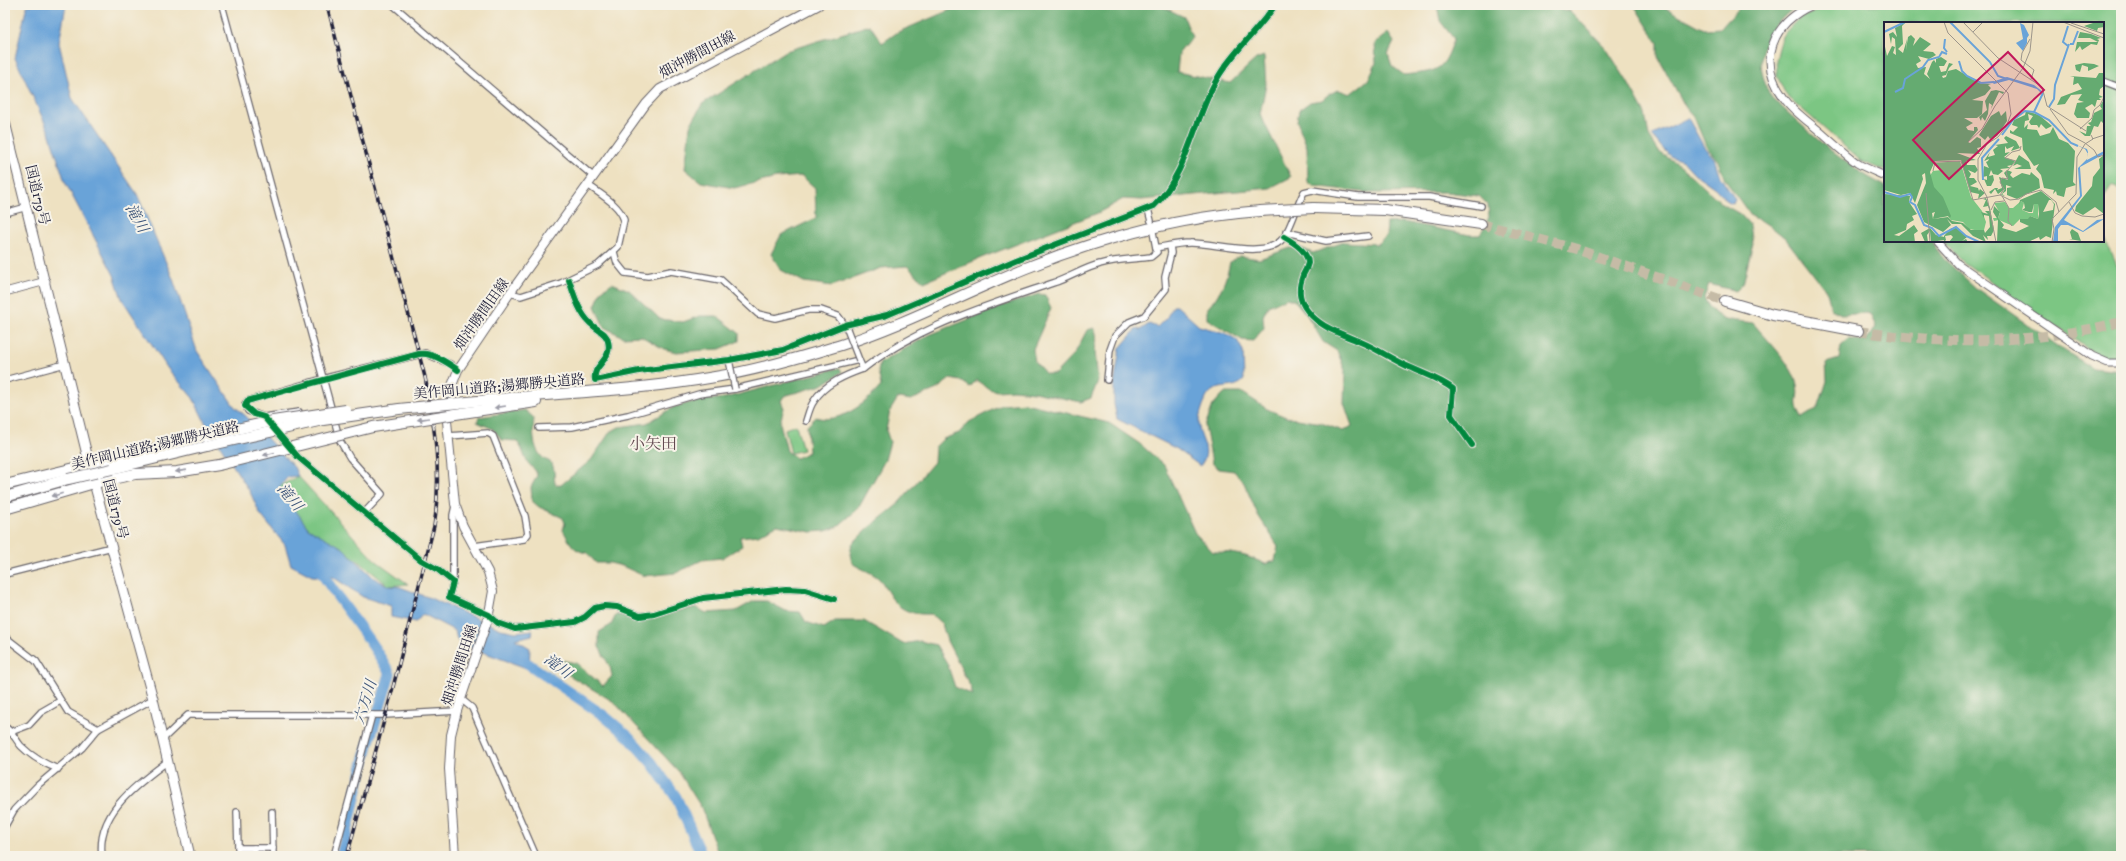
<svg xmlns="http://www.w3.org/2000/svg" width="2126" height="861" font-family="'IM FELL DW Pica','Noto Serif JP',serif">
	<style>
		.green { fill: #7cc683; stroke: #4f745f }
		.forest { fill: #65ab71; stroke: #446656 }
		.water { fill: #69a3d8; stroke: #46628a }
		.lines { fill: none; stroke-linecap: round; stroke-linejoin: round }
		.river { stroke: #69a3d8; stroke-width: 11 }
		.motorway-tunnel { stroke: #c5bba6; stroke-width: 10; stroke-dasharray: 10 5; stroke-linecap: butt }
		.minor-casing { stroke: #69656a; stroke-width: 8 }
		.tertiary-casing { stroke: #69656a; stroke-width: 9 }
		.secondary-casing { stroke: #69656a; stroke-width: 10 }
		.trunk-casing { stroke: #69656a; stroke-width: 11 }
		.motorway-casing { stroke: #69656a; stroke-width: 12 }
		.minor { stroke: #fff; stroke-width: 5.5 }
		.tertiary { stroke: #fff; stroke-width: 7 }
		.secondary { stroke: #fff; stroke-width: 8 }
		.trunk { stroke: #fff; stroke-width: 9 }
		.motorway { stroke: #fff; stroke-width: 10 }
		.rail-casing { stroke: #22223b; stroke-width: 3.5 }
		.rail { stroke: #f7f3e8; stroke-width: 2; stroke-dasharray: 6; stroke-linecap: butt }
		.minor-bridge-casing { stroke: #69656a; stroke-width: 8; stroke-linecap: butt }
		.motorway-bridge-casing { stroke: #69656a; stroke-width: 12; stroke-linecap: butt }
		.minor-bridge { stroke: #fff; stroke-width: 5.5 }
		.motorway-bridge { stroke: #fff; stroke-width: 10 }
		.cycleway-casing { stroke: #f7f3e8; stroke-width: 8 }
		.cycleway { stroke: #00873e; stroke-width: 6 }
		.oneway { fill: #9c9ca7 }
		.labels { text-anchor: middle; stroke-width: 4; stroke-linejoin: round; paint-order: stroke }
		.street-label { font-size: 14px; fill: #22223b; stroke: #f7f3e8 }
		.water-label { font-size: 15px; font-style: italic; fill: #3e567a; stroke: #f7f3e8 }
		.quarter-label { font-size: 16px; fill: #634a51; stroke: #f7f3e8 }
		.inset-river { fill: none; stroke: #69a3d8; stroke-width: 2 }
		.inset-road { fill: none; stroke: #9c958b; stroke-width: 1 }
		.view { fill: #c2185b; fill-opacity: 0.15; stroke: #c2185b; stroke-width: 2 }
		.inset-edge { fill: none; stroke: #22223b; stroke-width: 2 }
	</style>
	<rect width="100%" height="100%" fill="#f7f3e8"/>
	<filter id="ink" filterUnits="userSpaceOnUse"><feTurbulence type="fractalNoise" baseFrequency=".025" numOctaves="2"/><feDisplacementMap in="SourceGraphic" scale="8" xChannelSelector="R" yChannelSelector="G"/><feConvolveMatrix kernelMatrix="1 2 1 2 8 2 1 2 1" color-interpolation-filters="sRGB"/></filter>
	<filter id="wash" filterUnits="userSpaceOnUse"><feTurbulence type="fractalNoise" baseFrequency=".012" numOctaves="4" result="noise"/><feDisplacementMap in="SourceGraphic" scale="16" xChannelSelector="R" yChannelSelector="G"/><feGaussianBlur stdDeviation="0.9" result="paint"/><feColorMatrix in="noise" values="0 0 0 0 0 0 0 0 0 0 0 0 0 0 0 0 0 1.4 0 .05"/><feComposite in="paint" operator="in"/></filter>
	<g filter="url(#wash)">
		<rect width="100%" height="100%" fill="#eee1c1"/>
		<g class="green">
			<polygon points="1838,5 2121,5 2121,189 2112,186 2103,199 2103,23 1885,23 1885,171 1861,161 1802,109 1786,95 1777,76 1776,60 1782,36 1798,19 1819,10"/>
			<polygon points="2103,235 2121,276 2121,360 2109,360 2097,355 1962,261 1943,241 2103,241"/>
			<polygon points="796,425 803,450 791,453 785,429"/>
			<polygon points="298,476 375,560 408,584 389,586 356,559 308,528 279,487"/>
		</g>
		<g class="forest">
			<polygon points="962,5 1159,5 1184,17 1192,37 1179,53 1177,72 1230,83 1256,59 1264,56 1266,85 1260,114 1291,177 1270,188 1141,200 1123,199 1098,213 981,258 924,282 907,266 881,268 832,286 804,282 781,270 771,254 781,235 816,218 815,188 802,176 777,178 734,188 701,182 685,169 690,126 702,104 786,51 870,25 882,43 898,32"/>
			<path d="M1437 5H1546L1570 11 1606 48 1627 81 1645 114 1649 136 1659 152 1678 164 1724 205 1740 214 1750 225 1753 243 1743 284 1736 291 1709 284 1704 298C1717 323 1728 319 1753 323 1767 340 1794 365 1797 386 1800 401 1792 400 1802 418L1818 408 1827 381 1826 363 1839 359 1841 346 1849 339 1865 341 1876 327 1870 314 1866 313 1843 315 1831 309 1827 292 1785 238 1769 225 1751 216 1725 180 1718 161 1706 146 1694 117 1686 108 1658 57V43L1634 5H1660L1704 29 1721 28 1742 5H1798C1764 31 1750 55 1771 97 1806 129 1842 165 1885 186V241H1931L1944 259 1977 289 2068 353 2093 368 2121 371V856H719L701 807 679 772 614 702 567 674 560 660 576 663 603 686 612 676 610 667 599 647V632L611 625 616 615H628L643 619 696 607 706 613 736 611 754 601H767L786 611 800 612 806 622 824 628 835 621H864L903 644 920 641 936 645 947 663 955 687 973 695 971 688 947 641 942 624 931 614C913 615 899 611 889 594 886 590 884 584 881 581 874 572 861 570 852 563L850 554 852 544 867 529 896 506 934 462 935 447 943 439 959 433 969 422 1002 405 1025 403 1109 423 1140 444 1164 465 1195 533 1213 552C1233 552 1247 555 1265 564L1275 561 1278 546 1258 515 1244 483 1234 471 1219 469 1212 463 1205 426 1213 405 1224 393H1243L1267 409 1286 417 1321 423 1343 431 1352 426 1344 403 1345 370 1337 351 1323 342 1307 315 1295 301 1287 298 1268 306 1263 316 1264 328 1253 341 1242 340 1207 319V309C1220 294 1226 282 1230 262L1240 256 1259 259 1290 248 1303 249 1313 253 1344 242 1377 244 1386 236 1387 223 1403 222 1470 235H1480L1489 217 1488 205 1479 196 1446 192 1370 193 1314 186 1308 182 1307 147 1297 121 1299 110 1310 102 1322 100 1329 94 1339 90 1350 94 1368 80 1376 63 1375 43 1388 33 1394 42 1388 54 1392 66 1404 75C1437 71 1443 73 1454 39L1440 21Z"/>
			<polygon points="612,283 629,290 660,319 683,322 700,316 717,316 739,333 739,341 720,349 676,352 664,349 641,336 623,337 604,327 595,306 602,290"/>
			<path d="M1039 294 1045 295 1051 308 1033 349 1035 362 1046 374H1055L1075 353 1087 330 1094 328 1097 336 1095 351 1098 381 1091 398 1081 402 1034 392 1013 390 997 391 989 389 977 380 970 387 961 381 950 379 937 389 911 400 898 398 890 411 886 430 890 442 885 460 858 509 837 527 826 531 811 532 777 525 758 535 740 537 742 546 722 558 702 560 676 573 644 576 622 566 610 563H596L587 553C572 551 570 542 563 530L565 523 563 518 539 507 532 501 531 487 537 476C536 469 532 468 528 463 523 456 523 447 516 441L502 440 493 429 477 422 479 417 525 410 534 418C533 430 532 447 542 457 545 461 551 460 553 466 555 471 554 479 555 484L561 485 591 460 610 432 619 427 647 423 674 407 697 401 725 398 839 368 842 372 822 385 784 396 781 401 784 408 780 423 787 451 796 458 809 452 807 426 816 417C838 425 867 403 881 386L878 371 880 363 929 335 1005 305Z"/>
		</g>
		<g class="water">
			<polygon points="27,5 66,5 59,43 72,98 137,194 173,279 197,351 234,406 247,417 294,467 298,476 288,477 279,487 308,528 343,548 374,578 389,586 400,587 430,598 501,629 516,632 533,630 532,635 515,639 530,648 529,669 466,646 457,640 455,631 423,614 416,622 391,617 391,606 363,597 333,577 312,576 291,565 285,545 260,514 250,492 205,422 193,398 168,369 122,299 114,275 65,182 49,132 15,58"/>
			<polygon points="1688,118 1704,147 1714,158 1720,177 1735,199 1733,204 1729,203 1715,188 1695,174 1683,161 1672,157 1664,150 1653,137 1653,135"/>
			<path d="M1173 306H1177L1199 326 1225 333 1237 340 1243 351 1244 380C1235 391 1216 383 1208 395 1204 401 1198 418 1199 425 1200 442 1213 450 1200 466L1177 449 1117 419 1114 404V385L1120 348 1137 328 1140 330 1149 324 1157 327 1167 317Z"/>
		</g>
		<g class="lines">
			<g class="river">
				<path d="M318 564V567C340 604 370 636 390 674L368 745 341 856"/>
				<polyline points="517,656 603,715 629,737 652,763 676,797 702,856"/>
			</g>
		</g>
	</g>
	<g filter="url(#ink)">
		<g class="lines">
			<g class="motorway-tunnel">
				<polyline points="1481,224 1576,249 1725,301"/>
				<path d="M1858 331C1947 345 2034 344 2121 322"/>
			</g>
			<g class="minor-casing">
				<g id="minor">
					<polyline points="222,5 340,441 350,458 382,494 365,512"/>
					<polyline points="393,5 594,177"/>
					<polyline points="2103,81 2121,88"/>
					<polyline points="1148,209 1151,221"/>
					<polyline points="5,213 27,207"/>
					<polyline points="1153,232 1156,248"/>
					<polyline points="1286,232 1326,241 1368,236"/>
					<path d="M1284 237C1293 242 1308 251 1308 263 1307 267 1305 272 1303 275 1297 291 1299 303 1312 316 1326 330 1345 335 1363 343 1379 350 1393 360 1409 367 1424 374 1440 379 1453 389L1451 415 1472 445"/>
					<polyline points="614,252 617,263 625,273 648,276 671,271 721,280 758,314 775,318 808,310 821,310 838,316 847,328"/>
					<path d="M569 280C574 295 579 313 591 324 597 330 606 332 608 341 613 361 592 364 595 380L639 371 729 360 783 350 845 325 887 315 1016 260 1154 206C1190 170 1194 115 1220 74 1236 49 1259 29 1275 5"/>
					<path d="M510 293 521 296 561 283 598 265 618 247 624 220C620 205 600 194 588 185"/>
					<path d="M863 369C919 326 986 306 1053 283 1069 278 1084 268 1100 264 1116 259 1135 259 1151 257L1157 252 1156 248C1167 246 1179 243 1190 243 1214 242 1268 261 1284 237 1293 223 1296 207 1304 192L1312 190 1358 197H1429L1481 206"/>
					<polyline points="5,380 65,364"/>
					<polyline points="1107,380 1110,350 1115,336 1129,322 1144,316 1166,289 1165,277 1171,253 1170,246"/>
					<polyline points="264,417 299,412"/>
					<polyline points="270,423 264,417 248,411 245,404 247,401 322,379 425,353 450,364 458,370"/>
					<path d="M539 428 572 427 628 415 699 394 735 389 859 360 863 369C846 375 824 384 814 401 810 406 808 415 806 421"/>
					<polyline points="275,430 298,457 421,560 437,569 453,582 449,597 489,615 498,623 515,629 575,622 585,617 595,608 604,606 617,607 640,616 654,614 703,598 786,589 805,590 834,599"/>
					<polyline points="449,436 488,433 493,436 525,516 528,534 524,539 474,546"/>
					<polyline points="5,574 112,547"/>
					<polyline points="453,582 453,515 455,506"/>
					<polyline points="5,637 36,661 68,712 98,729"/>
					<polyline points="461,699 472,708 536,856"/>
					<path d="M5 727C13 732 15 739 21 746 31 756 45 764 58 769"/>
					<polyline points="5,736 8,733 29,725 41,712 60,701"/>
					<polyline points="163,739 188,715 385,715 457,711"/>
					<polyline points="237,812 238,848 254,848 254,856"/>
					<polyline points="272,812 273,856"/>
					<polyline points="5,826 14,810 38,785 82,748 98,729 153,699"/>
					<polyline points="254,848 273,848"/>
					<path d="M102 856C96 812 138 784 168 761"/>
					<polyline points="334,856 372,715"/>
				</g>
			</g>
			<g class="tertiary-casing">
				<g id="tertiary">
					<path d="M1813 5C1773 22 1756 61 1784 98 1792 110 1806 120 1817 129 1830 140 1843 153 1857 163 1865 168 1876 172 1885 176"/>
					<polyline points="1937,241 1958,264 2092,356 2108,363 2121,363"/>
					<polyline points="5,292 46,281"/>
				</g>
			</g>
			<g class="secondary-casing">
				<polyline id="secondary" points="455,856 449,769 451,735 457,711 488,619 493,591 488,572 463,526 455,504 447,421 447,406 451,388 458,370 510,293 646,104 660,89 819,5"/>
			</g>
			<g class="trunk-casing">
				<polyline id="trunk" points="5,122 94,483 153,699 190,856"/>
			</g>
			<g class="motorway-casing">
				<g id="motorway">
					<polyline points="1313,208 1385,210 1481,224"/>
					<polyline points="1725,301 1773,315 1858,331"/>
					<path d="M458 403C544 393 630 392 715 377 758 370 799 358 841 345 904 325 964 293 1026 268 1101 238 1179 217 1260 211"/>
					<polyline points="462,413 536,402"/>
					<polyline points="112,469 207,446"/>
					<polyline points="5,485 91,464 108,461 201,437"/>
					<polyline points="5,497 68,479"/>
					<polyline points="5,509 94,483 135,474 177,472 219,465"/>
				</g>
			</g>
			<use href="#minor" class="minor"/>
			<use href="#tertiary" class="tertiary"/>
			<use href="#secondary" class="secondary"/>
			<use href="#trunk" class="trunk"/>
			<use href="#motorway" class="motorway"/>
			<g class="rail-casing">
				<path id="rail" d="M327 5 425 377C435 426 442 476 434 526L391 695 347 856"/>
			</g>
			<use href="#rail" class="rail"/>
			<g class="minor-bridge-casing">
				<g id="minor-bridge">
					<polyline points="847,329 859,360"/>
					<polyline points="729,360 735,389"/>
				</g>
			</g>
			<g class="motorway-bridge-casing">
				<g id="motorway-bridge">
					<polyline points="1260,211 1313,208"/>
					<polyline points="201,437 273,421 346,410"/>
					<polyline points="207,446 323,420 399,409 458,403"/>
					<polyline points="219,465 373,427 462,413"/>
					<polyline points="68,479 112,469"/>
				</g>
			</g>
			<use href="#minor-bridge" class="minor-bridge"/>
			<use href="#motorway-bridge" class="motorway-bridge"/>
			<g class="cycleway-casing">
				<g id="cycleway">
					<path d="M1284 237C1293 242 1308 251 1308 263 1307 267 1305 272 1303 275 1297 291 1299 303 1312 316 1326 330 1345 335 1363 343 1379 350 1393 360 1409 367 1424 374 1440 379 1453 389L1451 415 1472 445"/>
					<path d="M569 280C574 295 579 313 591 324 597 330 606 332 608 341 613 361 592 364 595 380L639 371 729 360 783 350 845 325 887 315 1016 260 1154 206C1190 170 1194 115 1220 74 1236 49 1259 29 1275 5"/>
					<path d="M458 370C448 363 432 352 419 354L247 401 245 406 254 414 264 417 298 457 421 560 437 569 453 582 449 597 489 615 498 623 515 629 575 622 585 617 595 608 604 606 617 607 640 616 654 614 703 598 786 589 805 590 834 599"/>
				</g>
			</g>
			<use href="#cycleway" class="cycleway"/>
		</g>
		<defs><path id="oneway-solid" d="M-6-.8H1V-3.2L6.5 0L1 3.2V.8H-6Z"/></defs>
		<g class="oneway">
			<use href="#oneway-solid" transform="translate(500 407) rotate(171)"/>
			<use href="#oneway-solid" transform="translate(423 419) rotate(171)"/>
			<use href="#oneway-solid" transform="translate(269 454) rotate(167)"/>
			<use href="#oneway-solid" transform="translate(181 471) rotate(172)"/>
			<use href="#oneway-solid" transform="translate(57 495) rotate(164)"/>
		</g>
	</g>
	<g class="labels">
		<g class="street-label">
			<text transform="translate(697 54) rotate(-28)" y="5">畑沖勝間田線</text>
			<text transform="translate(38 195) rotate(76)" y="5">国道179号</text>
			<text transform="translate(481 314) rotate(-55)" y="5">畑沖勝間田線</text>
			<text transform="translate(499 386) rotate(-5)" y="5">美作岡山道路;湯郷勝央道路</text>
			<text transform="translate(155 445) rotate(-13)" y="5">美作岡山道路;湯郷勝央道路</text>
			<text transform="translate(116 509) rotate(75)" y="5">国道179号</text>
			<text transform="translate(459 665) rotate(-72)" y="5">畑沖勝間田線</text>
		</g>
		<g class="water-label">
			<text transform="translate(137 218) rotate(61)" y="5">滝川</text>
			<text transform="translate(290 497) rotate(50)" y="5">滝川</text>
			<text transform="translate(558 666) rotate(37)" y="5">滝川</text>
			<text transform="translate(365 702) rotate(-73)" y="5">六万川</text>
		</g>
		<g class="quarter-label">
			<text x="653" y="449">小矢田</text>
		</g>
	</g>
	<g transform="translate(1884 22)">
		<rect width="220" height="220" fill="#eee1c1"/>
		<path d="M76 139 87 175 98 189 102 200 100 208 96 209 85 207 79 200 67 198 64 194 49 196 55 180 50 176 44 157 49 149 58 148 50 141ZM137 179 140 181 138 188 145 191H149L150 182H154V197L146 194 145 197H136L129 204 115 198 110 199 109 196H114L116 191 110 181 121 180 125 186H129Z" fill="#7cc683"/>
		<path d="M22 0 18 4 19 22 14 27 19 31 23 17 22 28 24 15 27 13 31 17 29 24 36 15 47 22 39 29 49 30 52 33 45 37 34 34 37 39 32 42 34 46 42 45 40 52 46 57 43 52 48 40 50 38 52 41V37L57 35 63 39 60 44H55L57 50 62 49 65 41 69 42 65 46 62 53 58 54 59 56 62 55 64 49 72 47 95 61 107 62 104 63 107 66 101 73 88 78 99 79 98 92 93 96H80L89 101 82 105 84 108 90 109V105H93L94 108 84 120 86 121 93 115 97 117V125L93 126 96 132 73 131 92 138 82 139 83 143H91L94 148 91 151 84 148 87 152 85 156H90L93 160 86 164 94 166 95 169 96 167 101 171 94 177 95 172 86 170 77 138 51 139 46 150 50 165 59 175 67 194 66 196 64 194 49 197 51 190 48 191 49 197 64 195 68 199 79 201 87 208H100L101 211 106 205 105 194 100 193V196L97 190 104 192 101 189H106L104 184 99 185 102 178 99 177 102 176 106 186 110 208 107 214H103L104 218 99 213 102 220 89 214 77 202H68L63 197 67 203 59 210 40 200 33 183 42 161 41 151 38 153 39 157 31 181 26 171 17 173 0 168V20L3 34 8 24 11 25 9 31 12 33 11 17 8 15 7 22 5 12 9 10 13 15 11 6ZM212 0H220V5L214 6 213 9 200 4ZM196 10 207 12 217 16 213 17 215 18 213 23 207 22 198 28 196 24 191 30 193 20H214L206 16H194ZM200 41 210 42 215 44 204 49V45L198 43 196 50 192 48 191 43ZM215 51H220V64L216 67 215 73 219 75 215 76 217 78H213L211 85 208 82 201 86 206 91 205 96H193L190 92 193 81 200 80 194 78 198 72 187 73 181 82 173 83 177 75 198 67 194 61 189 63 190 55 186 54 212 56ZM112 68 120 70 119 72 115 70 107 87 108 83 105 81 104 92 101 99 98 95 97 99 95 95 103 88 101 79 107 69ZM219 79 220 102 217 99 214 105 210 104 206 114H201L195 109 202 112 203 104H207L204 101 207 100 210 91 218 87 216 84ZM115 89 117 94 122 89 123 99 113 114 106 117 104 114 101 118 95 113 107 94ZM142 89 155 93 168 104 162 107 157 102 155 106 153 103H147L145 100 149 94 144 92 145 98 141 99 140 106 144 102 143 107 153 108 156 114 166 111 169 105 175 117 184 121 191 129 189 160 192 163 182 166 180 175 173 173 172 169 169 172 170 168 160 166 157 153 152 147 155 142 150 144 139 128 138 116 126 111V108L129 110 134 105 128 103 130 98 141 93ZM122 114 132 119 136 126 127 129 130 124 123 127 121 124V131L126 130 120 135 131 139 128 143 123 144 126 146 116 147 119 149 114 153 109 152 107 148 105 154 109 153 110 158 107 164H103L100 157 103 158V154L99 155 100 144 105 146 102 140 104 139 105 137 100 139 106 130 104 135 111 133 109 128 114 124 111 123 124 121 120 116ZM135 133 145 140 147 147H130L138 144 133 142 129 144ZM220 133V192L211 185 199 193 191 189 192 184 208 164 209 155 216 146 215 137ZM123 148 128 150 126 153 129 156 138 151 146 153 147 150 155 157 156 166 133 177 123 173V166L128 165 122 163V169L118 172 121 174 117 173 121 167 114 172 111 167 107 172 105 170 111 166H114L113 168 118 166 115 155 124 158 120 151ZM157 169 169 179 167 178H165L159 190 169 188 170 182 167 178 171 182 167 216 162 214 156 218 155 215 144 220H113L114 198 109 190 110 184 116 190 114 196 120 203 118 206 132 210 145 204 136 200V197H144L146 194 154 197 155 192 154 182H150L148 190H145L138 188 141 186 140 181 137 179 135 183 136 178ZM0 172 26 174 25 180 33 192 28 194 30 198 23 202 22 208 10 213 15 214 30 203 34 209 30 212 31 220H0ZM72 205 83 215 78 219 82 217 84 220H65L69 215 67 213 61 214 62 218 60 220V214L66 207ZM46 206 52 213 60 215V218L47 220 46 209 43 213 44 220H41L37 211ZM188 207 194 211 197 219 185 217H188L186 210Z" fill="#65ab71"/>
		<path d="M136 1 140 3 145 13 143 16V21L139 29 132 21 139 17ZM123 55 150 63 159 70 157 71 153 67 125 58 110 62 108 60ZM192 123 203 127 204 130 203 138 220 129V132L196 145 198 174 180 198 199 209 213 198 220 197 199 210 184 203H177L174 207V220H169L171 205 196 174 194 146 203 137 204 132 201 127Z" fill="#69a3d8"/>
		<path class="inset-river" d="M66 0 106 40 114 54 123 57M184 4 179 20 184 24M0 10 21 0M61 17 60 26 63 30M186 22H189L194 9M75 39 78 49 83 54 97 61 110 60M11 70 19 66 21 57 39 45 44 38 55 35 58 30 63 32M159 71 150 90 165 98 187 121 194 124M165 85 170 77 171 63 185 22M118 113 129 98 141 89 150 90M99 158 98 136 115 117M0 170 16 175 26 172 28 175 26 180 31 183 40 203 48 206 55 214 72 205 82 214 95 220"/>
		<path class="inset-road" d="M60 0 64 11 124 71 127 92 122 105 114 115 103 122 94 137V158L103 175 112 220M79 0 114 36 158 65 163 84 202 109M179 0 220 16M187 1 220 12M89 10 99 0M146 17 138 31 137 38 150 48 147 57M166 87 184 112 201 121M196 107 208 96 210 88 216 83 220 75M208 117 220 113M84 120 98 107 111 84 139 46 146 29 149 0M201 121 210 128 214 135 220 133M49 149 51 140 77 139 89 178 116 173 126 178 135 177 142 172 157 168 172 180 175 190M42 171 46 220M116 173 120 167 116 160 118 156 124 157 122 150 132 139 121 136 128 130 136 128 137 124M118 174 125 186 124 199 128 204M185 180 191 191 198 194 211 195 220 192M107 188 111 180 120 179M168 220 170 207 168 197 192 172 193 135 201 122 209 117 207 113"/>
		<path class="view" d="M124 30 160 68 65 157 29 118Z"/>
		<rect width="220" height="220" class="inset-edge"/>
	</g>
	<rect width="2126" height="861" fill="none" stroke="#f7f3e8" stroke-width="20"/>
</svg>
